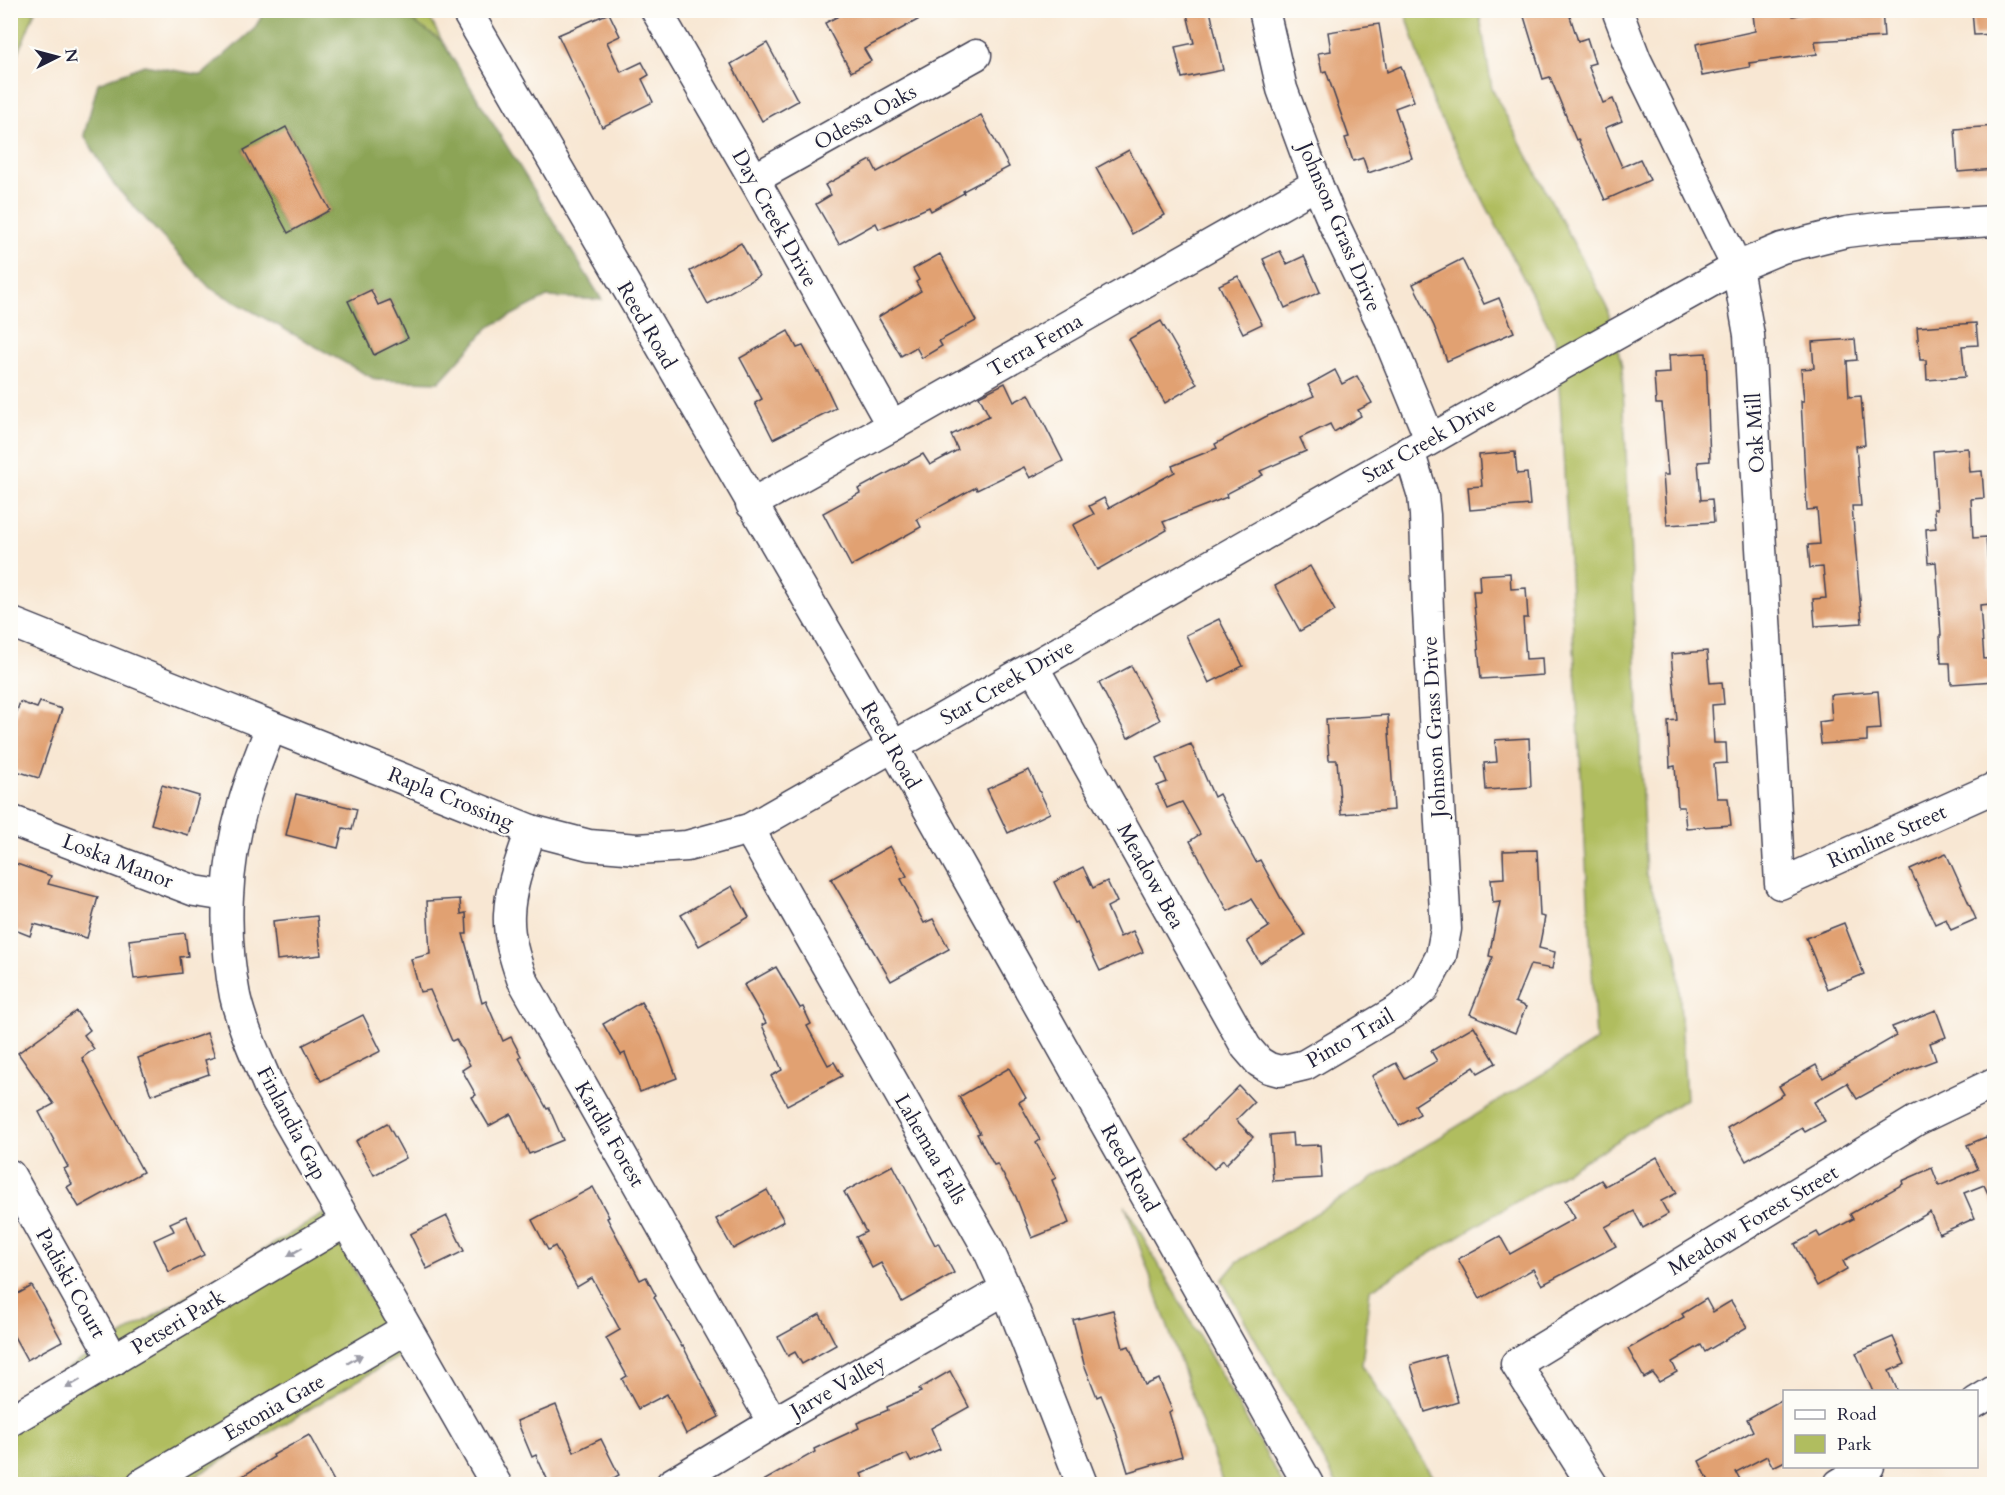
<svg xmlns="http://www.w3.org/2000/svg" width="2005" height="1495" font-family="Cardo,serif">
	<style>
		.green { fill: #b0bd5f; stroke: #69704d; stroke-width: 1.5 }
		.forest { fill: #8ca456; stroke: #576348; stroke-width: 1.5; fill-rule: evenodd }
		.building { fill: #e1a172 }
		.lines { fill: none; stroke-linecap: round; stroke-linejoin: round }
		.minor-casing { stroke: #424052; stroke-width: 33 }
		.minor { stroke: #fff; stroke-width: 30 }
		.oneway { fill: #9c9ca7 }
		.labels { text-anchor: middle; stroke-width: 4.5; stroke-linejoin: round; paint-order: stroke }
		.street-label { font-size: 21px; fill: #22223b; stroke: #fdfcf7 }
	</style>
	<rect width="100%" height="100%" fill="#fdfcf7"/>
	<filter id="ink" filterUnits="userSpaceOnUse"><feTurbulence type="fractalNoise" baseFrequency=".0167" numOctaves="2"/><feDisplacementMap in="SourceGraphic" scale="12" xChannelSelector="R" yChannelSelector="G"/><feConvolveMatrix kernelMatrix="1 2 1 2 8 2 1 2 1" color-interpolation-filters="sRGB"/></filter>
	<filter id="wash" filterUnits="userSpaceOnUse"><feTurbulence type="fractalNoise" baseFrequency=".008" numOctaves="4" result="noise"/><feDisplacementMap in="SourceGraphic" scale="24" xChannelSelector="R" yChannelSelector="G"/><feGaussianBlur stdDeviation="1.35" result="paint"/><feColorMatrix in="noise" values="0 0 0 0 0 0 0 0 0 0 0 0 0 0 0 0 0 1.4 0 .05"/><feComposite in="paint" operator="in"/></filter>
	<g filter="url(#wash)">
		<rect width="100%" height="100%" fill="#f8e7d3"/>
		<g class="green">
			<polygon points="11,10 35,11 11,72 10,11"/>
			<polygon points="397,11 426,11 442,41"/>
			<polygon points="1405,11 1479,11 1492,89 1608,308 1622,367 1646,875 1677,953 1686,1099 1370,1290 1362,1365 1438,1484 1337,1484 1222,1280 1237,1262 1596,1041 1560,399 1555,339 1434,105"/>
			<polygon points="1125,1205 1283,1484 1223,1484"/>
			<polygon points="325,1213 400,1356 182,1484 11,1484 11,1402"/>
		</g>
		<path class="forest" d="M265 11H397L442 41 602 300 547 297 489 327 439 382 376 380 210 288 114 185 84 135 98 83 144 65 202 75 254 29ZM287 128 330 210 288 233 244 150ZM371 290 378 305 390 300 408 338 374 355 348 302Z"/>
		<g id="blocks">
			<g class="building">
				<polygon points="850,10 936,10 864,49 871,61 851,72 825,23"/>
				<polygon points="1186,10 1210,10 1223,70 1182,78 1175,47 1194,43"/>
				<polygon points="1522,10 1568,10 1578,41 1587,38 1595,63 1588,65 1603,103 1613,99 1622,121 1605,128 1622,167 1640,159 1650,180 1605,200 1578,139 1576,140 1550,77 1543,79"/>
				<polygon points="1776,10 1792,10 1793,16 1833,10 1882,10 1884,37 1815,41 1817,54 1749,63 1750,67 1702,76 1696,44 1755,31 1753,14"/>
				<polygon points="1972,10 1995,10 1995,34 1974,35"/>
				<polygon points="609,13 620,36 607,42 621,72 642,62 649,75 642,79 653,102 602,127 558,35"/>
				<polygon points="1379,24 1387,72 1401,66 1414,101 1395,108 1412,158 1368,173 1363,158 1353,161 1345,138 1349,137 1326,71 1322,72 1318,53 1331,51 1328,32"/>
				<polygon points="767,43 798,101 762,121 731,64"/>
				<polygon points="981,115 1009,167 963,191 964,193 931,211 929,207 879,229 876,223 839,244 816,204 831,195 825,185 871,160 877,172"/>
				<polygon points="1995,126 1995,169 1958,172 1955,129"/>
				<polygon points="286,127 330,210 288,233 244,150"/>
				<polygon points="1129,150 1165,215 1132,234 1096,168"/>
				<polygon points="741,243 759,276 708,304 690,271"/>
				<polygon points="1280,251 1287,264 1304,256 1320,292 1285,308 1263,259"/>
				<polygon points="940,254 976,321 939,341 942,346 922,358 916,347 901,356 878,317 921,291 916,282 919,280 913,269"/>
				<polygon points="1462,259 1484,304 1499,298 1514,332 1447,361 1434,326 1413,284"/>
				<polygon points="1238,276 1262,324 1243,333 1219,285"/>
				<polygon points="371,290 378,305 390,300 408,338 374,355 348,301"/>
				<polygon points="1161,321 1197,384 1165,403 1129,339"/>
				<polygon points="1976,323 1978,345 1962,346 1965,377 1927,380 1926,360 1920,360 1917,327"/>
				<polygon points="788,331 797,348 803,346 817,372 819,372 836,408 773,439 755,403 762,399 740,358"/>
				<polygon points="1855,339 1857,360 1847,361 1849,397 1861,396 1865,445 1856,446 1861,506 1852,506 1862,623 1815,626 1813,599 1826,598 1823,567 1810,568 1808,545 1820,544 1817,509 1807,510 1801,401 1804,401 1801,369 1814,368 1812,342"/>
				<polygon points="1706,353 1710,461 1698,462 1701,500 1712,499 1714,522 1667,525 1663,475 1668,475 1662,404 1656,404 1654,374 1670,373 1669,355"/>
				<polygon points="1335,370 1342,384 1357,376 1372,403 1358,410 1361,416 1334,432 1330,424 1300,438 1306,451 1260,471 1263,475 1226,494 1227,497 1163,522 1167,530 1097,570 1073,525 1094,514 1089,506 1104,498 1109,508 1175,472 1172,466 1217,448 1215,444 1265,417 1314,396 1308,385"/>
				<polygon points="1005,383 1014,402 1029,394 1063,461 1030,478 1024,467 977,490 976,487 917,519 921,527 851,566 823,513 860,493 858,489 923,454 930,465 958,450 951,435 989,416 979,396"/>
				<polygon points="1968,448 1970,472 1982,471 1984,498 1971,499 1973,538 1986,537 1991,604 1980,605 1984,659 1995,658 1995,681 1951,684 1950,663 1941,663 1940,635 1941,635 1936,562 1928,563 1926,529 1936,528 1934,509 1937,509 1933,451"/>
				<polygon points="1515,452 1517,474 1527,473 1530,505 1470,510 1468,487 1482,486 1479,455"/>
				<polygon points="1310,566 1335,611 1300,631 1275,586"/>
				<polygon points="1510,573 1511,589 1526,588 1528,618 1523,618 1526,659 1542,658 1543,675 1481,679 1473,591 1480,591 1479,575"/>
				<polygon points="1219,619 1243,666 1209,683 1186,635"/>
				<polygon points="1707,651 1710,683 1722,682 1724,704 1712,705 1714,743 1726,743 1727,763 1714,764 1717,798 1728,798 1731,825 1686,828 1684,807 1678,807 1675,766 1670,767 1668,721 1677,720 1671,654"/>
				<polygon points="1131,666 1160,720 1128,738 1099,683"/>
				<polygon points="1878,691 1881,729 1867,730 1867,741 1821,744 1819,722 1832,720 1830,695"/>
				<polygon points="20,702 37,708 40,702 62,709 39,778 10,769 10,731"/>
				<polygon points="1388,715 1394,810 1341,814 1337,760 1329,760 1326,719"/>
				<polygon points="1529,738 1531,787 1486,790 1484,763 1497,762 1495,740"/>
				<polygon points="1191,744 1214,797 1219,794 1256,862 1260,860 1283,902 1305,935 1260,963 1247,941 1269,927 1251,899 1228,911 1190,841 1200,834 1182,802 1167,808 1157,786 1167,782 1157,758"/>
				<polygon points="1029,770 1050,813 1008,833 987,789"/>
				<polygon points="162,785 199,796 188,835 151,824"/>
				<polygon points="296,794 357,809 352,830 343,828 338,848 286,835"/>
				<polygon points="890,846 907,876 901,879 924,923 933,919 949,949 891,981 831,879"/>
				<polygon points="1537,850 1540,916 1545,917 1539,948 1555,952 1552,969 1530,965 1515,1002 1526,1007 1515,1033 1470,1014 1493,957 1489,956 1500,902 1493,903 1491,879 1504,878 1503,851"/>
				<polygon points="1946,853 1976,919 1951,930 1946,919 1935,924 1910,869"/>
				<polygon points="14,863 51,876 48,884 98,897 87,938 34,924 30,936 10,928 10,872"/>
				<polygon points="1083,867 1093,888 1107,881 1117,902 1107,907 1120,937 1133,931 1143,952 1100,971 1077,922 1074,923 1054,882"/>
				<polygon points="732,886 749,917 699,946 681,915"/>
				<polygon points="460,899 461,914 466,913 467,934 463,934 482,1003 486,1001 503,1041 511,1037 521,1056 519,1058 547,1109 549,1108 563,1140 529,1154 511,1114 489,1126 472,1097 476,1095 462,1070 470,1065 456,1039 452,1041 430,990 420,992 411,959 430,954 427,901"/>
				<polygon points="317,916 321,955 277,960 273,921"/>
				<polygon points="1844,923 1864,974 1827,989 1806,938"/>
				<polygon points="185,933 188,956 180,957 182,973 134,979 129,940"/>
				<polygon points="776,967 800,1008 803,1007 811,1024 807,1026 828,1065 834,1062 842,1076 787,1105 771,1076 782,1070 762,1025 766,1023 744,985"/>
				<polygon points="641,1002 661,1036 677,1078 640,1092 625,1053 621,1055 603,1024"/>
				<polygon points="1936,1010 1946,1037 1930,1043 1936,1060 1907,1071 1857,1099 1847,1083 1814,1102 1825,1121 1805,1132 1802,1128 1746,1161 1727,1128 1784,1094 1779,1086 1816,1065 1823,1078 1896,1036 1892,1027"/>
				<polygon points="76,1011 90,1030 84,1035 94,1049 82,1058 143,1172 79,1207 67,1187 72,1184 64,1169 68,1167 39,1112 54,1104 18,1053"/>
				<polygon points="363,1015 381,1051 321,1081 303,1045"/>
				<polygon points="1474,1026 1496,1063 1478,1073 1474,1067 1415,1105 1420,1114 1399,1126 1372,1076 1396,1063 1405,1079 1437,1061 1431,1051"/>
				<polygon points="207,1033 215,1057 205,1060 209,1074 151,1095 138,1058"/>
				<polygon points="1009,1068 1026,1098 1019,1102 1040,1140 1036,1143 1056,1178 1052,1180 1069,1223 1032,1238 1016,1197 997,1164 994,1165 977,1134 980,1133 959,1097"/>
				<polygon points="1239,1086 1254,1102 1236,1120 1253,1137 1226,1164 1223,1160 1214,1169 1185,1140"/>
				<polygon points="387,1123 406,1158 374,1175 356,1141"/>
				<polygon points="1292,1133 1293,1146 1320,1145 1322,1178 1273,1181 1270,1135"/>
				<polygon points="1986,1137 1990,1144 1995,1142 1995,1209 1984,1185 1964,1193 1975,1218 1939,1234 1930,1212 1843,1261 1847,1269 1817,1286 1795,1244 1817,1232 1820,1237 1853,1219 1850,1214 1903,1184 1902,1181 1932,1168 1939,1186 1978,1169 1967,1145"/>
				<polygon points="1657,1157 1677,1193 1661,1201 1668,1214 1643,1228 1634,1211 1605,1227 1616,1246 1542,1285 1533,1269 1480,1299 1458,1259 1500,1236 1510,1254 1575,1218 1565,1201 1601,1180 1605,1186"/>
				<polygon points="893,1165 935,1245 938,1243 954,1273 902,1302 881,1263 872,1268 856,1237 866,1232 844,1192"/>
				<polygon points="593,1187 609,1217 607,1218 640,1280 646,1277 656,1296 654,1297 682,1347 683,1346 719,1417 686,1434 667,1394 638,1409 622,1379 627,1376 606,1338 620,1330 592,1278 577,1287 555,1246 548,1250 532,1220"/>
				<polygon points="767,1190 784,1221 733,1249 716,1219"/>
				<polygon points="186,1216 204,1255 169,1272 154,1240 174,1231 170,1223"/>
				<polygon points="447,1216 464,1251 427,1269 410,1234"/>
				<polygon points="32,1286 62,1341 27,1360 10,1329 10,1298"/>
				<polygon points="1706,1299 1713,1312 1731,1301 1747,1327 1705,1352 1701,1345 1672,1362 1677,1372 1659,1382 1653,1373 1644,1378 1628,1349 1684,1317 1682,1314"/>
				<polygon points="1113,1310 1123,1348 1129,1346 1145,1385 1159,1379 1172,1410 1169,1412 1182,1456 1128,1472 1116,1432 1101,1395 1097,1397 1084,1364 1073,1320"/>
				<polygon points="820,1314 836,1345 802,1364 795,1352 788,1356 778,1337"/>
				<polygon points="1893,1337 1905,1364 1889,1371 1898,1392 1873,1392 1856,1353"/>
				<polygon points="1445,1355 1458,1402 1425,1412 1411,1365"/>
				<polygon points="950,1371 969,1407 931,1428 940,1449 911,1462 907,1454 861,1474 866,1485 756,1485 815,1452 814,1449 859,1428 857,1423 888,1410 887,1407 921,1392 919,1389"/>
				<polygon points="1785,1398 1785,1461 1773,1467 1767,1456 1736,1472 1743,1485 1711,1485 1699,1461 1753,1431 1747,1419"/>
				<polygon points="556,1405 574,1452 601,1439 619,1475 600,1485 550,1485 536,1455 532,1457 517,1421"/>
				<polygon points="309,1435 336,1485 228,1485 274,1457 273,1455"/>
			</g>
		</g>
	</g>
	<g filter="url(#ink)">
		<use href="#blocks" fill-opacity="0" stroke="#424052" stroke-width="1.5"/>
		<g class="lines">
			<g class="minor-casing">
				<g id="minor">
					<polyline points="466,10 893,746 1308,1484"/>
					<polyline points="656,10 754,179 892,426"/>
					<polyline points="1264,10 1282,89 1317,184 1333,222 1386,332 1430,439"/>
					<polyline points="1617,10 1636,60 1737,267 1749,335 1780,884 1994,788"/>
					<polyline points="754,179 976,55"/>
					<polyline points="751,504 892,426 1317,184"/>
					<polyline points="10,622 531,830 589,845 637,849 687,846 749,829 1540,377 1737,267 1782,248 1846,232 1886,227 1994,221"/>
					<polyline points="1034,668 1246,1047 1259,1062 1269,1068 1280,1071 1305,1065 1398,1010 1424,988 1441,956 1446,929 1428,611 1425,515 1423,496 1409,451"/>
					<path d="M271 727C261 753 250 779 243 805 225 867 223 934 235 996 242 1027 257 1058 269 1087L496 1484"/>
					<polyline points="10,820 195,891 227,896"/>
					<polyline points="749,829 988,1249 1006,1289 1082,1484"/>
					<path d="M531 830C522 857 510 886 509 915 508 937 515 959 522 979L773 1423"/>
					<polyline points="10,1175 114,1360"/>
					<polyline points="1976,1402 1994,1391"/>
					<polyline points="10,1421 345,1222"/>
					<polyline points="142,1484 406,1329"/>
					<polyline points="671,1484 773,1423 1006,1289"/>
					<polyline points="1592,1484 1516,1364 1917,1120 1994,1083"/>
					<polyline points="1839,1484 1869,1466"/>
				</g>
			</g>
			<use href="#minor" class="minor"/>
		</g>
		<defs><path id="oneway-solid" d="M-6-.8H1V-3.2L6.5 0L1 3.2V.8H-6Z" transform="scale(1.5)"/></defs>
		<g class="oneway">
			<use href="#oneway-solid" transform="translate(295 1252) rotate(149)"/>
			<use href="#oneway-solid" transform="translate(355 1359) rotate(-30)"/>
			<use href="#oneway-solid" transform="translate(73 1384) rotate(149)"/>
		</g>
	</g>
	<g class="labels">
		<g class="street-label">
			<text transform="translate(865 117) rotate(-29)" y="7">Odessa Oaks</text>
			<text transform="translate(775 218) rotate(61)" y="7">Day Creek Drive</text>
			<text transform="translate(1340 227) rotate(67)" y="7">Johnson Grass Drive</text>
			<text transform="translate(647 325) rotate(60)" y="7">Reed Road</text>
			<text transform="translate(1035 345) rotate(-30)" y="7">Terra Ferna</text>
			<text transform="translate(1755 433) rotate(-93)" y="7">Oak Mill</text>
			<text transform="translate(1429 440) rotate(-30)" y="7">Star Creek Drive</text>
			<text transform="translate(1007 682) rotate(-30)" y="7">Star Creek Drive</text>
			<text transform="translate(1434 727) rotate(-93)" y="7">Johnson Grass Drive</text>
			<text transform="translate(891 745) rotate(60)" y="7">Reed Road</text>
			<text transform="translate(451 798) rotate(22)" y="7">Rapla Crossing</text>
			<text transform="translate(1887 836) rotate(-24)" y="7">Rimline Street</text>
			<text transform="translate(118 861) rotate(21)" y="7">Loska Manor</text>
			<text transform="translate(1151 876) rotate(61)" y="7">Meadow Bea</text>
			<text transform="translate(1350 1038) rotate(-30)" y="7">Pinto Trail</text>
			<text transform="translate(292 1123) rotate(62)" y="7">Finlandia Gap</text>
			<text transform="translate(610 1134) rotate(60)" y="7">Kardla Forest</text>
			<text transform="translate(931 1149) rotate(60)" y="7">Lahemaa Falls</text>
			<text transform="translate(1130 1168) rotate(61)" y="7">Reed Road</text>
			<text transform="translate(1753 1220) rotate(-31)" y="7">Meadow Forest Street</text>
			<text transform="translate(71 1283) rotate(61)" y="7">Padiski Court</text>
			<text transform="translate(178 1322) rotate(-31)" y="7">Petseri Park</text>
			<text transform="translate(838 1386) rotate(-30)" y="7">Jarve Valley</text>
			<text transform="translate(274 1407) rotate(-30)" y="7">Estonia Gate</text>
		</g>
	</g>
	<rect width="2005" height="1495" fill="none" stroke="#fdfcf7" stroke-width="36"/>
	<rect x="1783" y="1390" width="195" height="78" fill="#fdfcf7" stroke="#a5a5ac" stroke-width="1.5"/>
	<rect x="1795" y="1410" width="30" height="9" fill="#ffffff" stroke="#a5a5ac" stroke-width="1.5"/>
	<text x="1837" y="1420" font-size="18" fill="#22223b">Road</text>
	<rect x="1795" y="1435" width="30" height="18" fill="#b0bd5f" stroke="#a5a5ac" stroke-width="1.5"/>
	<text x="1837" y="1450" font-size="18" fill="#22223b">Park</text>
	<g transform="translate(57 57) rotate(84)" stroke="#fdfcf7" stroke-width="4.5" paint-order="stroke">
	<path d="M0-4.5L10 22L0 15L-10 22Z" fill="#22223b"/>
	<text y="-9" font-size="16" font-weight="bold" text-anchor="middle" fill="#22223b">N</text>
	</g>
</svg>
